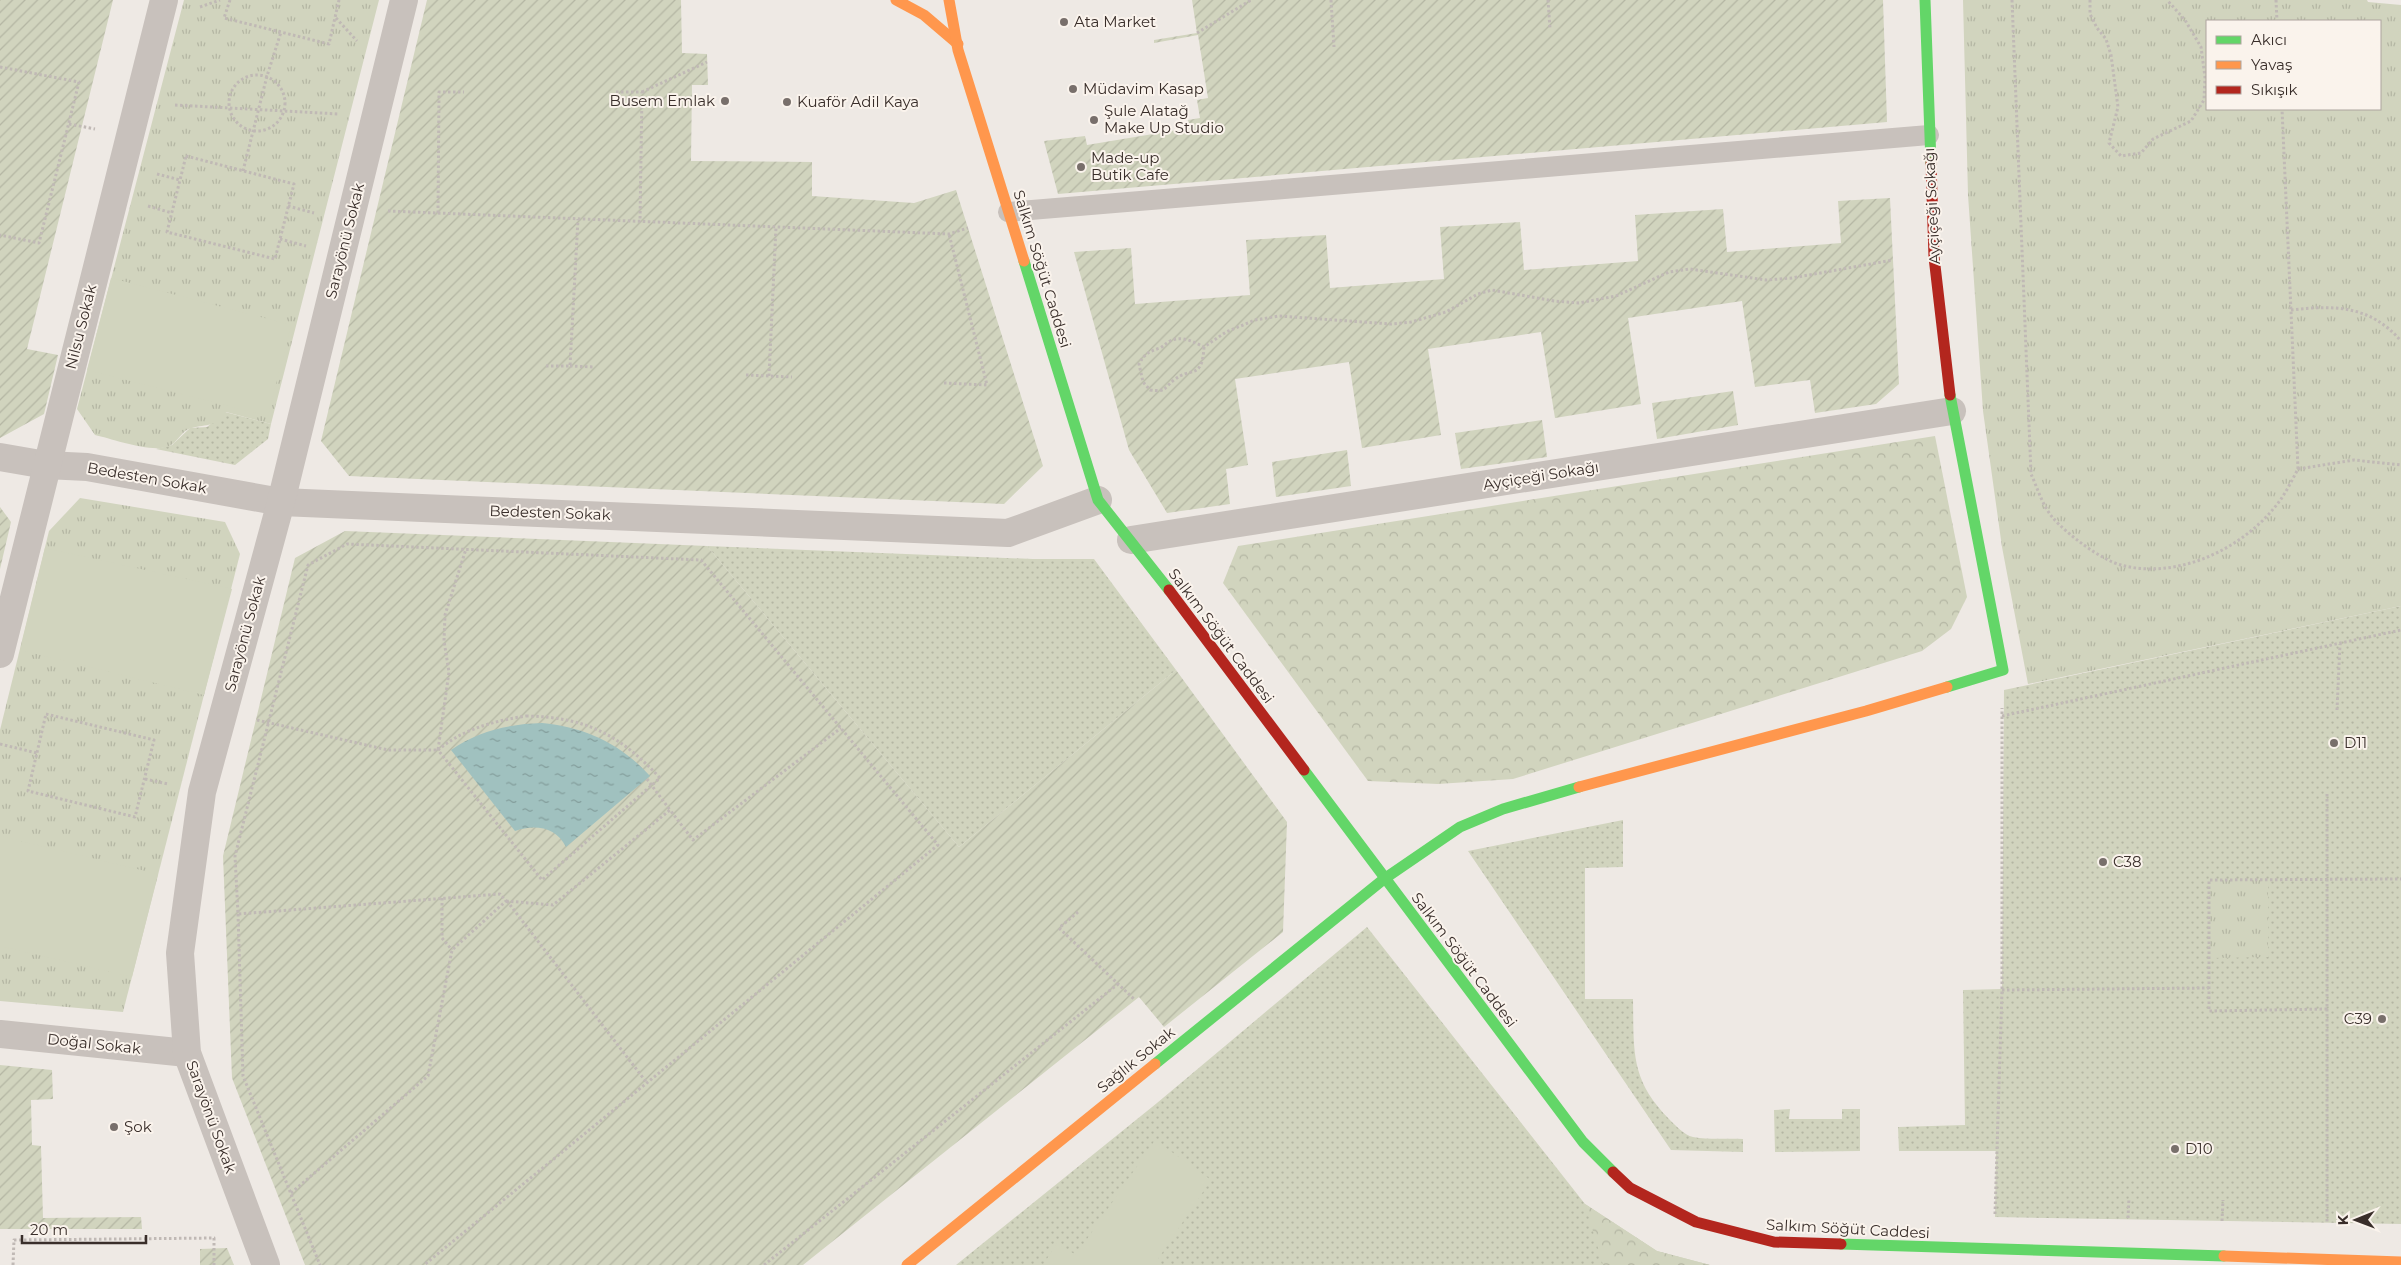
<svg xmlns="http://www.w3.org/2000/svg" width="2401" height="1265" font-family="Montserrat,sans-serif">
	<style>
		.grass { fill: url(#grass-dots) }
		.forest { fill: url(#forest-crowns) }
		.park { fill: url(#park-tufts); fill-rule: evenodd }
		.garden { fill: url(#garden-furrows) }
		.pitch { fill: #d1d4be }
		.water { fill: url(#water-ripples) }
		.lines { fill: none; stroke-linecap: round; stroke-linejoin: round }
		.path { stroke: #c0b9b5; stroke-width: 3; stroke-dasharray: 2.5 2.5; stroke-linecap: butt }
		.lane { stroke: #c8c1bc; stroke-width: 20 }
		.street { stroke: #c8c1bc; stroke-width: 28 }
		.fast { stroke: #63d668; stroke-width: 11 }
		.slow { stroke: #ff974d; stroke-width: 11 }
		.jam { stroke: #b3261e; stroke-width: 11 }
		.poi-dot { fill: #786f6b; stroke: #faf3ec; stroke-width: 2 }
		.labels { text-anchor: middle; stroke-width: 4; stroke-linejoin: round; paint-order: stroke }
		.poi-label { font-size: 15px; fill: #392e2a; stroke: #faf3ec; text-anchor: start }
		.street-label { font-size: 15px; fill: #392e2a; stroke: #faf3ec }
	</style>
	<defs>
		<pattern id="grass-dots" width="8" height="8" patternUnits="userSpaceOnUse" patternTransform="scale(1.25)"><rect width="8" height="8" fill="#d1d4be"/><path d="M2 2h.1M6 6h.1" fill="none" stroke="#b4b6a3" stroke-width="1.8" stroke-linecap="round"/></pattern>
		<pattern id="forest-crowns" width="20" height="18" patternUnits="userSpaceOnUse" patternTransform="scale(1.25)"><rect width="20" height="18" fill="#d1d4be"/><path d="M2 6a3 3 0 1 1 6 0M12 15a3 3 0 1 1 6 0" fill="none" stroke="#b4b6a3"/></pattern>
		<pattern id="park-tufts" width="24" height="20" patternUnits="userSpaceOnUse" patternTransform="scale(1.25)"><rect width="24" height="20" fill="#d1d4be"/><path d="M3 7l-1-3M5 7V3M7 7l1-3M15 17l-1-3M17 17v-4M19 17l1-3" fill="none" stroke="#b4b6a3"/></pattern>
		<pattern id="garden-furrows" width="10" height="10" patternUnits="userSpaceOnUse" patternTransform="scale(1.25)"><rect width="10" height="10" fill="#d1d4be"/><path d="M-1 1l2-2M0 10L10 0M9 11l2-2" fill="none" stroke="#b4b6a3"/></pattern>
		<pattern id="water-ripples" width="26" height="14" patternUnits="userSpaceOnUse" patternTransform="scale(1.25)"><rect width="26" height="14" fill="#a0c1bf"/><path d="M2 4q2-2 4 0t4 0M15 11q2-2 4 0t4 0" fill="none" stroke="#839d9b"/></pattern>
	</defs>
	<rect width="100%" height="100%" fill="#eee9e4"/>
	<g class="grass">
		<polygon points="225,412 271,424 268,439 235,465 156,449 172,445 190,428 207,427"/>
		<polygon points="707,546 1033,559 1094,559 1176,670 959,847"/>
		<polygon points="2401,606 2401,1224 1995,1217 1996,1151 1899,1151 1898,1127 1965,1125 1963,990 2002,989 2004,690"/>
		<path d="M1623 820V867L1585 868V999H1633C1634 1052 1630 1079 1669 1119 1675 1125 1684 1135 1693 1137 1709 1140 1727 1138 1743 1139V1152L1671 1150 1468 851Z"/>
		<polygon points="1367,927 1585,1204 1657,1251 1710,1265 956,1265 1157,1103"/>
		<polygon points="1790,1109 1789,1119 1842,1119 1842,1109 1860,1109 1860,1151 1775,1152 1774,1110"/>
	</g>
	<g class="forest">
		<polygon points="1935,436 1967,597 1951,629 1922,651 1513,779 1438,784 1368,781 1223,583 1238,546"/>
		<polygon points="1585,1204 1657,1251 1710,1265 1603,1265"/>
	</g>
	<g class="park">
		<path d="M184 0H379L271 424 226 412C217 427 206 424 192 428 182 430 179 440 171 445 156 455 113 439 95 435L77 409Z"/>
		<path d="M1963 0H2367L2368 2 2401 5V606L2028 684 2002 547 1983 411 1968 195ZM2207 21H2380V109H2207Z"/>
		<polygon points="80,498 225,522 240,554 123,1012 0,1001 0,730 49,531"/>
		<polygon points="2209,880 2268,880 2268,957 2209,958"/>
	</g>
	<g class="garden">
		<polygon points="0,0 113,0 27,349 58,355 44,414 0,438"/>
		<polygon points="427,0 681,0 682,53 707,54 708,85 692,85 691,161 812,162 812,196 914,203 956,190 1043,466 1004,504 349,476 321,441"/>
		<polygon points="1192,0 1883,0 1887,122 1058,194 1044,141 1085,136 1087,145 1189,128 1188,120 1200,118 1197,100 1208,98 1198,35 1154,43 1154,40 1197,33"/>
		<polygon points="1890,198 1899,384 1876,404 1815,413 1810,380 1755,387 1742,301 1628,318 1641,404 1555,418 1541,332 1428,349 1441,435 1362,448 1349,362 1235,379 1248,465 1226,469 1230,504 1167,513 1129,450 1074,252 1131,248 1135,304 1250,295 1246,240 1326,235 1330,288 1444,279 1440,227 1520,222 1524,270 1638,261 1635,215 1723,209 1727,252 1841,243 1838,201"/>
		<polygon points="1733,391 1738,425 1657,439 1652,403"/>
		<polygon points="1542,420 1547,457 1461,469 1455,433"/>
		<polygon points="1347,450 1351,486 1276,497 1272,462"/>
		<polygon points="0,507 11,522 0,569"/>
		<polygon points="345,531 707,546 959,847 1176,670 1287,822 1283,932 1164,1027 1139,997 803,1265 305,1265 232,1078 223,856 295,558"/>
		<polygon points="0,1065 52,1070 53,1099 31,1100 32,1145 41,1146 43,1218 141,1217 142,1229 0,1229"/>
		<polygon points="227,1248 234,1265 200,1265 200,1249"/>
	</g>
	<g class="pitch">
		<polygon points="111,278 291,325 268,416 87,370"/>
		<polygon points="45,548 232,589 204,695 20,650"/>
		<polygon points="0,836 158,874 132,977 0,946"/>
		<polygon points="1155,1140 1211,1180 1154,1265 1043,1265 1057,1243 1076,1255"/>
	</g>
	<path class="water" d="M542 723C585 727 621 744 650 776L566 847C556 827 535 824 515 831L451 750C478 731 509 724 542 723Z"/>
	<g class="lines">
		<g class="path">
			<polyline points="230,0 224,18 329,44 339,0"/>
			<polyline points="1331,0 1334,47"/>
			<polyline points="1548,0 1550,29"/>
			<path d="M2012 0 2031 474C2037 487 2043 507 2053 518 2067 534 2101 560 2121 565 2176 580 2240 550 2274 508 2284 497 2291 482 2298 469L2282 109"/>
			<polyline points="2090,0 2090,14 2097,28 2106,39 2111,55 2118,107 2109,143 2121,156 2141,153 2153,139 2191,121 2204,100 2205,77 2201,47 2185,20 2167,0"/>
			<polyline points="2276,0 2277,21"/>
			<polyline points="200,7 220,0"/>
			<polyline points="336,18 357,41"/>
			<polyline points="1197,33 1251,0"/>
			<polyline points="0,67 79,82 39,243 0,235"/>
			<circle cx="257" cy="103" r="28"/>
			<polyline points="616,92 642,92 640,222"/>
			<polyline points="642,92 707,62"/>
			<polyline points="175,105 339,114"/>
			<polyline points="69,124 95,129"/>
			<polygon points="186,156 294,184 275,259 167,232"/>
			<polyline points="243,171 267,76 281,32"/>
			<polyline points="157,174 180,180"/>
			<polyline points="148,206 172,213"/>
			<polyline points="288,206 314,213"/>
			<polyline points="388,211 949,234 968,228"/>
			<polyline points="438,213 439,92 464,92"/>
			<polyline points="280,239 306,246"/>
			<path d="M2291 310C2334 305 2370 305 2401 341"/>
			<path d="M1204 347C1202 381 1191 366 1174 380 1163 389 1166 392 1150 390L1143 382 1139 364C1144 354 1150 351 1160 348 1164 346 1166 343 1170 341 1181 335 1194 342 1204 347L1226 332 1255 320 1279 316 1391 324 1411 322 1446 312 1478 294 1492 290 1554 301 1579 303 1616 296 1669 272 1690 269 1766 280 1792 278 1893 260"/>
			<polyline points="546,366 570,366 578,219"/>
			<polyline points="570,366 594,367"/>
			<polyline points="746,375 792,377"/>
			<polyline points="769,376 776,227"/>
			<polyline points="944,383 987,385 949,234"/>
			<polyline points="2298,469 2354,460 2401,465"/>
			<polyline points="2337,710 2340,644"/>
			<polygon points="46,714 154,740 135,817 28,791"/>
			<path d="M526 716C586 717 620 735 660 778L542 880 438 750C463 729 494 721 526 716Z"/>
			<polyline points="2002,716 2401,630"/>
			<polyline points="257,720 388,750 438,750 449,672 444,641 445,615 466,549"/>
			<polyline points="0,744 37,753"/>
			<polyline points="145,779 168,784"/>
			<polyline points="647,779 670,810"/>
			<polyline points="2327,794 2327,1009 2209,1011 2209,880 2401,879"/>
			<polyline points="442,898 442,938 452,950"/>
			<polyline points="506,901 553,905 670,810 693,840 841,728"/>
			<polyline points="507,901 647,1083"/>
			<polyline points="1078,912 1059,928 1135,1000"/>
			<polyline points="238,914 243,1076 320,1265"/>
			<polyline points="2002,990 2209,988"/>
			<polyline points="2327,1009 2327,1223"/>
			<polyline points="291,1193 428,1076 452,950 506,901 500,894 238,914 235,856 308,565 347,544 701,560 938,845 424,1265"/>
			<polyline points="1995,1214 2002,990 2002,708"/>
			<polyline points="2128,1218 2129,1198"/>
			<polyline points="2222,1221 2223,1200"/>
			<polyline points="13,1265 14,1240 214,1238 214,1265"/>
			<polyline points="764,1265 1118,984"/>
		</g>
		<polyline class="lane" points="1008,212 1929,135"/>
		<g class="street">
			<polyline points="0,457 46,465 87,467 281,502 1008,533 1098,500"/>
			<polyline points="1131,540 1952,411"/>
			<polyline points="0,654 164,0"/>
			<polyline points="0,1034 187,1053"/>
			<polyline points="266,1265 187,1053 180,953 202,792 281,502 404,0"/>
		</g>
		<g class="fast">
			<polyline points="1925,0 1931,163"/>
			<polyline points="1024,261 1098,500 1169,590"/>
			<polyline points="1947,687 2003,670 1950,395"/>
			<polyline points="1304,770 1583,1142 1613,1172"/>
			<polyline points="1155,1064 1384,879 1460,827 1503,809 1579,787"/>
			<polyline points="1841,1244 2224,1256"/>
		</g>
		<g class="slow">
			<polyline points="896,0 924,15 958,44"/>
			<polyline points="949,0 958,50 1024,261"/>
			<polyline points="1579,787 1866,711 1947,687"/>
			<polyline points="2224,1256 2401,1262"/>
			<polyline points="907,1265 1155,1064"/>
		</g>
		<g class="jam">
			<polyline points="1931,163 1934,257 1950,395"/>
			<polyline points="1169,590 1304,770"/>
			<polyline points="1613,1172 1630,1188 1696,1222 1774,1242 1841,1244"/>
		</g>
	</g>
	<g class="poi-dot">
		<circle cx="1064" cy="22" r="5"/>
		<circle cx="1073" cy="89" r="5"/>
		<circle cx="725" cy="101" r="5"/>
		<circle cx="787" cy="102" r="5"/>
		<circle cx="1094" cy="120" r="5"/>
		<circle cx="1081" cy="167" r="5"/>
		<circle cx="2334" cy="743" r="5"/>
		<circle cx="2103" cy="862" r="5"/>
		<circle cx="2382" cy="1019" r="5"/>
		<circle cx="114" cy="1127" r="5"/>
		<circle cx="2175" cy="1149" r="5"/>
	</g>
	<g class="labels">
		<g class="poi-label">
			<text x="1074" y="27">Ata Market</text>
			<text x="1083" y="94">Müdavim Kasap</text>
			<text x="715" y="106" text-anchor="end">Busem Emlak</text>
			<text x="797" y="107">Kuaför Adil Kaya</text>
			<text x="1104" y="116">Şule Alatağ<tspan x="1104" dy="17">Make Up Studio</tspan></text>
			<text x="1091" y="163">Made-up<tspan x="1091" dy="17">Butik Cafe</tspan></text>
			<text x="2344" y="748">D11</text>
			<text x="2113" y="867">C38</text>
			<text x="2372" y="1024" text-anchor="end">C39</text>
			<text x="124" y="1132">Şok</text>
			<text x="2185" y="1154">D10</text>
		</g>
		<g class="street-label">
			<text transform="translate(1932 206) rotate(-93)" y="5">Ayçiçeği Sokağı</text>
			<text transform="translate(345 241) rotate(-76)" y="5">Sarayönü Sokak</text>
			<text transform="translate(1042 269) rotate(73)" y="5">Salkım Söğüt Caddesi</text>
			<text transform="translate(81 327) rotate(-76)" y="5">Nilsu Sokak</text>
			<text transform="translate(1541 476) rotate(-9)" y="5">Ayçiçeği Sokağı</text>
			<text transform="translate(147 478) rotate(10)" y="5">Bedesten Sokak</text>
			<text transform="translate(550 513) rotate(2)" y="5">Bedesten Sokak</text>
			<text transform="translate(245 634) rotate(-75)" y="5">Sarayönü Sokak</text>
			<text transform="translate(1221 636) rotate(53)" y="5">Salkım Söğüt Caddesi</text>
			<text transform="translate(1464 960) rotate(53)" y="5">Salkım Söğüt Caddesi</text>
			<text transform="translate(94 1044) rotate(6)" y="5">Doğal Sokak</text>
			<text transform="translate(1136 1060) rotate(-39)" y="5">Sağlık Sokak</text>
			<text transform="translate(211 1117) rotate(70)" y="5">Sarayönü Sokak</text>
			<text transform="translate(1848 1229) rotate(3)" y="5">Salkım Söğüt Caddesi</text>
		</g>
	</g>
	<rect x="2206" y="20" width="175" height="90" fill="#faf3ec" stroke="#ada49e"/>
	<rect x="2216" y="36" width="25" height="8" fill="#63d668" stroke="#ada49e"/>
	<text x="2251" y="45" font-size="15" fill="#392e2a">Akıcı</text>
	<rect x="2216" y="61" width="25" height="8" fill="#ff974d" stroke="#ada49e"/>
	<text x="2251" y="70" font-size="15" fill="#392e2a">Yavaş</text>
	<rect x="2216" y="86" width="25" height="8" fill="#b3261e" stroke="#ada49e"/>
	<text x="2251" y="95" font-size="15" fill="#392e2a">Sıkışık</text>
	<g transform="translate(2356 1220) rotate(269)" stroke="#faf3ec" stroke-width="4" paint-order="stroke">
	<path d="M0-4L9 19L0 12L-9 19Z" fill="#392e2a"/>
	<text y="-8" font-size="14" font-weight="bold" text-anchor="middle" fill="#392e2a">K</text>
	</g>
	<path d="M22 1235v8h124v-8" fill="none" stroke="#392e2a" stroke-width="2.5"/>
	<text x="30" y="1235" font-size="15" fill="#392e2a" stroke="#faf3ec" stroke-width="4" paint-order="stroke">20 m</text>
</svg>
